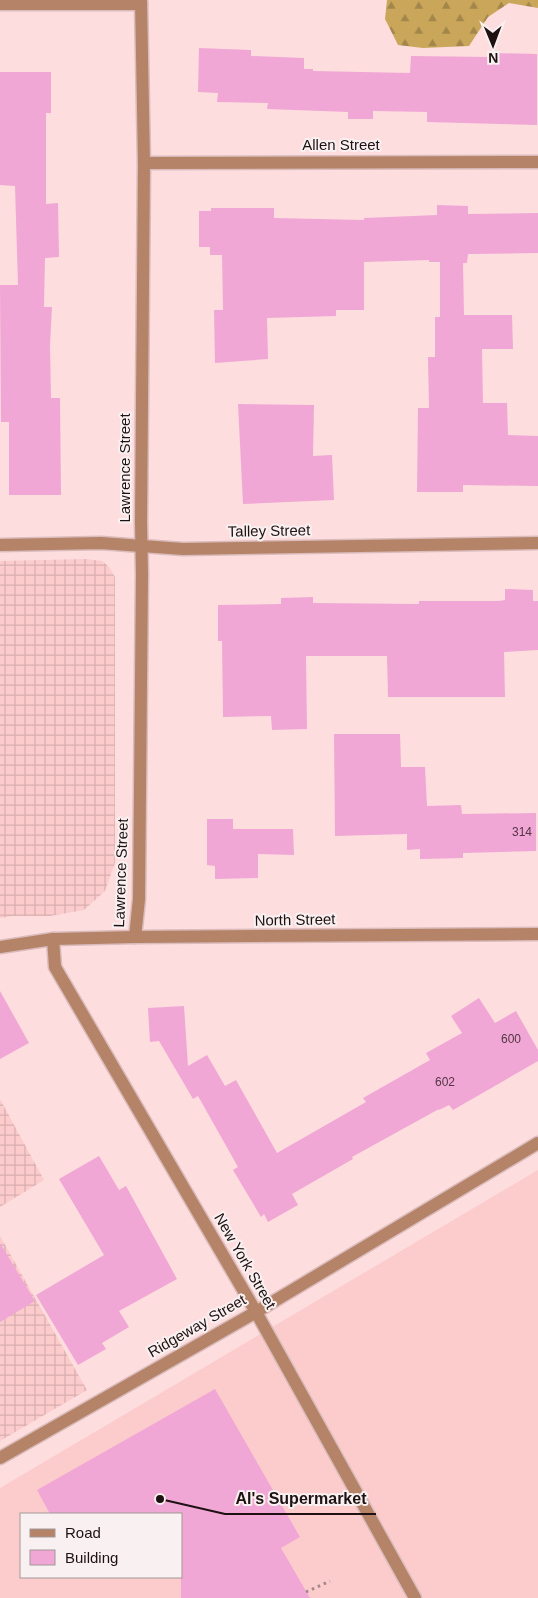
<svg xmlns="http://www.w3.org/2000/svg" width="538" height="1598" font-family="Arial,sans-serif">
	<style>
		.built { fill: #fccccd; fill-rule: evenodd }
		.industrial { fill: url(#industrial-grid) }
		.forest { fill: url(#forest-firs) }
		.building { fill: #f0a7d5 }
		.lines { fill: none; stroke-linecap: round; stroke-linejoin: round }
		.street-casing { stroke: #dabcbd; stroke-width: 15 }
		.path { stroke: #a18889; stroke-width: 3; stroke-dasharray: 2.5 4; stroke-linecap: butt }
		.street { stroke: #b58367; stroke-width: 12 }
		.labels { text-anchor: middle; stroke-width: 4; stroke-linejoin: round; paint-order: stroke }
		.number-label { font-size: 12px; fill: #533643 }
		.street-label { font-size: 15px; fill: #1f1112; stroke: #f9f1f1 }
		.leader { fill: none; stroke: #1f1112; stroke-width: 2 }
		.callout-dot { fill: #1f1112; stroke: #f9f1f1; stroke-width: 2 }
		.callout-label { font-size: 16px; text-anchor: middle; font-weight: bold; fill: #1f1112; stroke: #f9f1f1; stroke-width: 4; stroke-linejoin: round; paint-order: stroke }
	</style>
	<defs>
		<pattern id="industrial-grid" width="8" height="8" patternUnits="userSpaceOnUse" patternTransform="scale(1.25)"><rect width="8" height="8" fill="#fccccd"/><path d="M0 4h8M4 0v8" fill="none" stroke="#d8aeaf"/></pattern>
		<pattern id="forest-firs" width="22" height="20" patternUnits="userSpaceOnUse" patternTransform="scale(1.25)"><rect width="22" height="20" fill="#caa65a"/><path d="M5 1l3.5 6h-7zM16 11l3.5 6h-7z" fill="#a38649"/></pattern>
	</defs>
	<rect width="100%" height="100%" fill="#feddde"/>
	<path class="built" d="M538 1170V1598H0V1488ZM21 1514H181V1577H21Z"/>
	<g class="industrial">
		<polygon points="86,559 102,561 109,567 115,577 115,863 105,891 84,910 50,916 14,916 0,918 0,561"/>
		<polygon points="0,1099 44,1180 0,1207"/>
		<polygon points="0,1236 87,1390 0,1441"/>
	</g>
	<polygon class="forest" points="387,0 538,0 538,8 509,3 488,17 469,46 423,48 398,45 385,19"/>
	<g class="building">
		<polygon points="199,48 251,50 251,56 304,58 304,69 313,69 313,71 410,73 411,56 491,57 491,53 537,54 537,125 427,122 427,112 373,111 373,119 348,119 348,112 267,109 268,103 217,102 218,93 198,92"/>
		<polygon points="0,72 51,72 51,113 46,113 46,204 58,203 59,257 45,258 44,307 52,307 50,346 51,398 60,398 61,495 9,495 9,422 1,422 0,285 18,285 15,186 0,185"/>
		<polygon points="437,205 468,206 468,214 538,213 538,253 468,254 467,263 463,263 464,315 512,315 513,349 482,349 483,403 507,403 508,435 538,436 538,486 463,485 463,492 417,492 418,408 429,408 428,357 435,357 435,317 440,317 440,262 429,262 429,260 364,262 364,310 336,310 336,316 267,318 268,359 215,363 214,310 223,310 222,255 210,255 210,247 199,247 199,211 211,211 211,208 274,208 274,218 364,220 364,218 437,215"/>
		<polygon points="238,404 314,405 313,456 332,455 334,500 243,504"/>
		<polygon points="505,589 533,590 533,601 538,601 538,650 504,652 505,697 388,697 387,656 306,656 307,729 272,730 271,716 223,717 222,641 218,641 218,605 281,604 281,598 313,597 313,603 419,604 419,601 499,601 505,600"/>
		<polygon points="334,734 400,734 401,767 425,767 427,806 461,805 462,814 536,813 536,851 463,853 463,858 420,859 420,849 407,850 407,834 335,836"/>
		<polygon points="207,819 233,819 233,829 293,829 294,855 258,854 258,878 215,879 215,866 207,865"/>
		<polygon points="0,991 29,1043 0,1059"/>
		<polygon points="479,998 495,1023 516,1011 538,1050 538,1061 453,1110 449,1105 439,1110 439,1109 352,1157 353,1159 292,1194 298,1205 268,1222 264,1214 261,1217 233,1170 238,1167 198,1096 193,1099 159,1041 150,1042 148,1008 184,1006 188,1066 207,1055 225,1086 236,1080 277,1153 366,1102 363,1098 430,1060 426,1053 462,1033 451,1016"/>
		<polygon points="99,1156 119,1190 126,1186 177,1279 119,1311 129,1327 102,1343 106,1349 78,1365 36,1295 104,1255 59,1179"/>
		<polygon points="0,1243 35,1301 0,1322"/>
		<polygon points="215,1389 300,1537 281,1548 310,1598 181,1598 181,1514 50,1514 37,1490"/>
	</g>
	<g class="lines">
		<g class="street-casing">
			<g id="street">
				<polyline points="0,4 141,4"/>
				<polyline points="144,163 538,162"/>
				<polyline points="0,545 101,543 183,549 538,543"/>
				<polyline points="135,937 139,899 142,574 141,522 144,163 141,0"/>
				<polyline points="53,939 55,967 256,1312 415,1598"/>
				<polyline points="0,947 53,939 135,937 538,934"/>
				<polyline points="0,1458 256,1312 538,1143"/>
			</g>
		</g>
		<polyline class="path" points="306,1592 330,1581"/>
		<use href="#street" class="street"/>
	</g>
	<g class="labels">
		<g class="number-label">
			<text x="522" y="836">314</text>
			<text x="511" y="1043">600</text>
			<text x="445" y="1086">602</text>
		</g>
		<g class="street-label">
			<text x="341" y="150">Allen Street</text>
			<text transform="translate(125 468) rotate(-90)" y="5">Lawrence Street</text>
			<text transform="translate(269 531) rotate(-1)" y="5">Talley Street</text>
			<text transform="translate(121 873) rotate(-88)" y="5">Lawrence Street</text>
			<text transform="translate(295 920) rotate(-1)" y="5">North Street</text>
			<text transform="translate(245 1261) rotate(60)" y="5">New York Street</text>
			<text transform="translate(197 1326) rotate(-30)" y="5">Ridgeway Street</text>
		</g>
	</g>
	<path class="leader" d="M160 1499L225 1514H376"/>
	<circle class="callout-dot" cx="160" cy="1499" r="5"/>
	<g class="callout-label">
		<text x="301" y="1504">Al's Supermarket</text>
	</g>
	<rect x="20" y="1513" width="162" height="65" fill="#f9f1f1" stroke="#a29798"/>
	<rect x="30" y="1529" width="25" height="8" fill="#b58367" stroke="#a29798"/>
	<text x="65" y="1538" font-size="15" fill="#1f1112">Road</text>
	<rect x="30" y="1550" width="25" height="15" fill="#f0a7d5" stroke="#a29798"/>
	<text x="65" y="1563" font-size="15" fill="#1f1112">Building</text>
	<g transform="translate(493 45) rotate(179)" stroke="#f9f1f1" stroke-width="4" paint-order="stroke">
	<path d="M0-4L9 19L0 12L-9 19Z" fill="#1f1112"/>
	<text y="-8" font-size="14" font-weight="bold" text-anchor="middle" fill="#1f1112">N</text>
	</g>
</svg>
